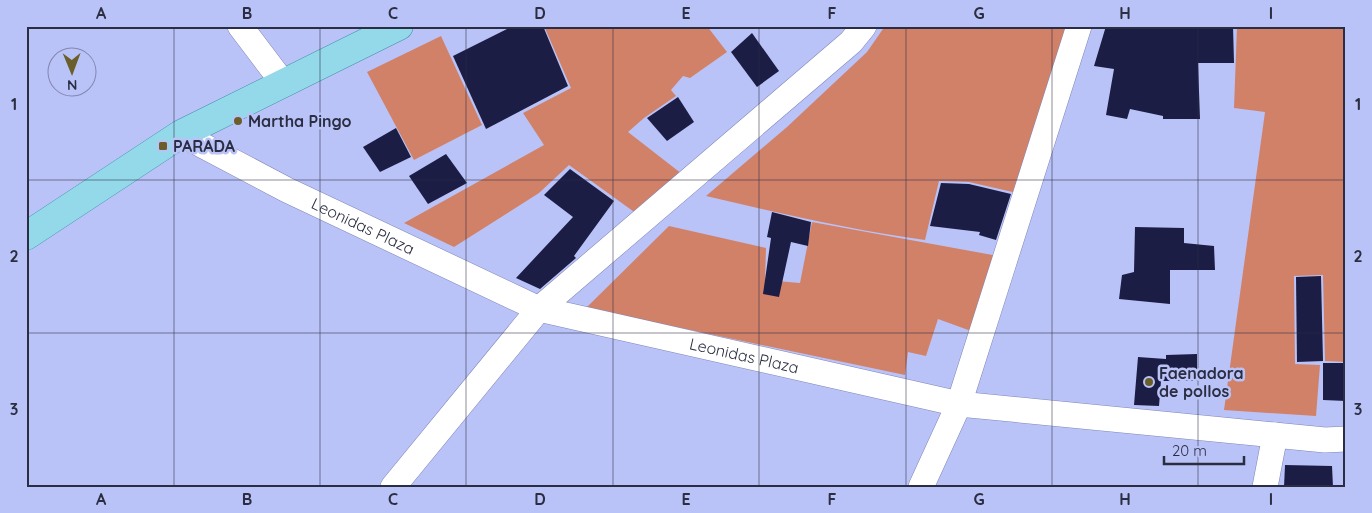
<svg xmlns="http://www.w3.org/2000/svg" width="1372" height="513" font-family="Quicksand,sans-serif">
	<style>
		.green { fill: #d28169 }
		.building { fill: #1b1d45 }
		.lines { fill: none; stroke-linecap: round; stroke-linejoin: round }
		.street-casing { stroke: #7f86b7; stroke-width: 26 }
		.primary-casing { stroke: #408da6; stroke-width: 29 }
		.street { stroke: #fff; stroke-width: 25 }
		.primary { stroke: #93d9ea; stroke-width: 28 }
		.grid { fill: none; stroke: #2b2e42; stroke-width: 1; stroke-opacity: 0.55 }
		.poi-dot { fill: #6a5f2b; stroke: #bac3f7; stroke-width: 2 }
		.labels { text-anchor: middle; stroke-width: 5; stroke-linejoin: round; paint-order: stroke }
		.poi-label { font-size: 16px; font-weight: bold; fill: #2b2e42; stroke: #bac3f7; text-anchor: start }
		.street-label { font-size: 16px; fill: #2b2e42; stroke: #bac3f7 }
		.neatline { fill: none; stroke: #2b2e42; stroke-width: 2 }
		.grid-label { font-size: 16px; text-anchor: middle; font-weight: bold; fill: #2b2e42 }
	</style>
	<rect width="100%" height="100%" fill="#bac3f7"/>
	<g class="green">
		<polygon points="544,26 707,26 727,52 690,78 683,76 671,90 676,96 644,118 628,132 682,174 637,214 569,165 539,193 454,247 404,223 544,145 523,113 571,88"/>
		<path d="M885 26H1074L1021 194 969 182 939 181 925 240C851 230 779 213 706 196L787 127 867 52Z"/>
		<polygon points="1237,26 1346,26 1346,362 1325,361 1323,275 1294,276 1295,364 1320,365 1316,416 1224,410 1265,112 1234,108"/>
		<polygon points="441,36 482,125 414,160 367,72"/>
		<polygon points="812,222 998,256 971,331 938,319 926,356 908,352 905,375 586,308 669,226 766,248 765,280 800,283"/>
	</g>
	<g class="building">
		<polygon points="513,26 543,26 568,86 486,129 453,56"/>
		<polygon points="1106,26 1233,26 1234,63 1198,63 1200,119 1163,119 1163,116 1130,109 1127,119 1106,115 1114,69 1094,66"/>
		<polygon points="752,33 779,71 757,87 731,52"/>
		<polygon points="678,97 694,122 667,141 647,118"/>
		<polygon points="396,128 411,157 380,172 363,147"/>
		<polygon points="446,154 467,183 428,204 409,176"/>
		<polygon points="570,169 614,201 574,256 576,258 540,289 516,278 573,217 544,195"/>
		<polygon points="941,183 969,184 1011,194 996,240 979,235 980,232 930,226"/>
		<polygon points="772,212 811,222 808,246 791,242 779,297 763,294 771,238 767,237"/>
		<polygon points="1135,227 1184,228 1184,243 1214,246 1215,270 1170,270 1170,304 1119,299 1122,275 1134,272"/>
		<polygon points="1321,276 1323,361 1297,362 1296,277"/>
		<polygon points="1197,354 1197,381 1161,381 1159,406 1134,405 1138,357 1166,359 1166,355"/>
		<polygon points="1323,363 1346,363 1346,401 1323,400"/>
		<polygon points="1285,465 1332,466 1333,487 1284,487"/>
	</g>
	<g class="lines">
		<g class="street-casing">
			<g id="street">
				<polyline points="240,26 284,84"/>
				<path id="s1" d="M181 134 287 190 539 309 959 404 1325 440 1346 439"/>
				<polyline points="393,487 539,309 851,42 864,26"/>
				<polyline points="921,487 959,404 1079,26"/>
				<polyline points="1265,487 1275,435"/>
			</g>
		</g>
		<g class="primary-casing">
			<polyline id="primary" points="26,236 181,134 399,26"/>
		</g>
		<use href="#street" class="street"/>
		<use href="#primary" class="primary"/>
	</g>
	<path class="grid" d="M174 26V487M320 26V487M466 26V487M613 26V487M759 26V487M906 26V487M1052 26V487M1198 26V487M26 180H1346M26 333H1346"/>
	<g class="poi-dot">
		<circle cx="238" cy="121" r="5"/>
		<rect x="158" y="141" width="10" height="10" rx="2.5"/>
		<circle cx="1149" cy="382" r="5"/>
	</g>
	<g class="labels">
		<g class="poi-label">
			<text x="248" y="127">Martha Pingo</text>
			<text x="173" y="152">PARADA</text>
			<text x="1159" y="379">Faenadora<tspan x="1159" dy="18">de pollos</tspan></text>
		</g>
		<g class="street-label">
			<text dy="6" stroke="none"><textPath href="#s1" startOffset="204">Leonidas Plaza</textPath></text>
			<text dy="6" stroke="none"><textPath href="#s1" startOffset="609">Leonidas Plaza</textPath></text>
		</g>
	</g>
	<rect width="1372" height="513" fill="none" stroke="#bac3f7" stroke-width="55"/>
	<g transform="translate(72 72) rotate(179)"><circle r="24" fill="#bac3f7" stroke="#8187af"/>
	<path d="M0-4L9 19L0 12L-9 19Z" fill="#6a5f2b"/>
	<text y="-8" font-size="14" font-weight="bold" text-anchor="middle" fill="#2b2e42">N</text>
	</g>
	<path d="M1164 456v8h80v-8" fill="none" stroke="#2b2e42" stroke-width="2.5"/>
	<text x="1172" y="456" font-size="15" fill="#2b2e42" stroke="#bac3f7" stroke-width="4" paint-order="stroke">20 m</text>
	<rect x="28" y="28" width="1316" height="458" class="neatline"/>
	<g class="grid-label">
		<text x="101" y="19">A</text>
		<text x="247" y="19">B</text>
		<text x="393" y="19">C</text>
		<text x="540" y="19">D</text>
		<text x="686" y="19">E</text>
		<text x="832" y="19">F</text>
		<text x="979" y="19">G</text>
		<text x="1125" y="19">H</text>
		<text x="1271" y="19">I</text>
		<text x="14" y="110">1</text>
		<text x="1358" y="110">1</text>
		<text x="14" y="262">2</text>
		<text x="1358" y="262">2</text>
		<text x="14" y="415">3</text>
		<text x="1358" y="415">3</text>
		<text x="101" y="505">A</text>
		<text x="247" y="505">B</text>
		<text x="393" y="505">C</text>
		<text x="540" y="505">D</text>
		<text x="686" y="505">E</text>
		<text x="832" y="505">F</text>
		<text x="979" y="505">G</text>
		<text x="1125" y="505">H</text>
		<text x="1271" y="505">I</text>
	</g>
</svg>
